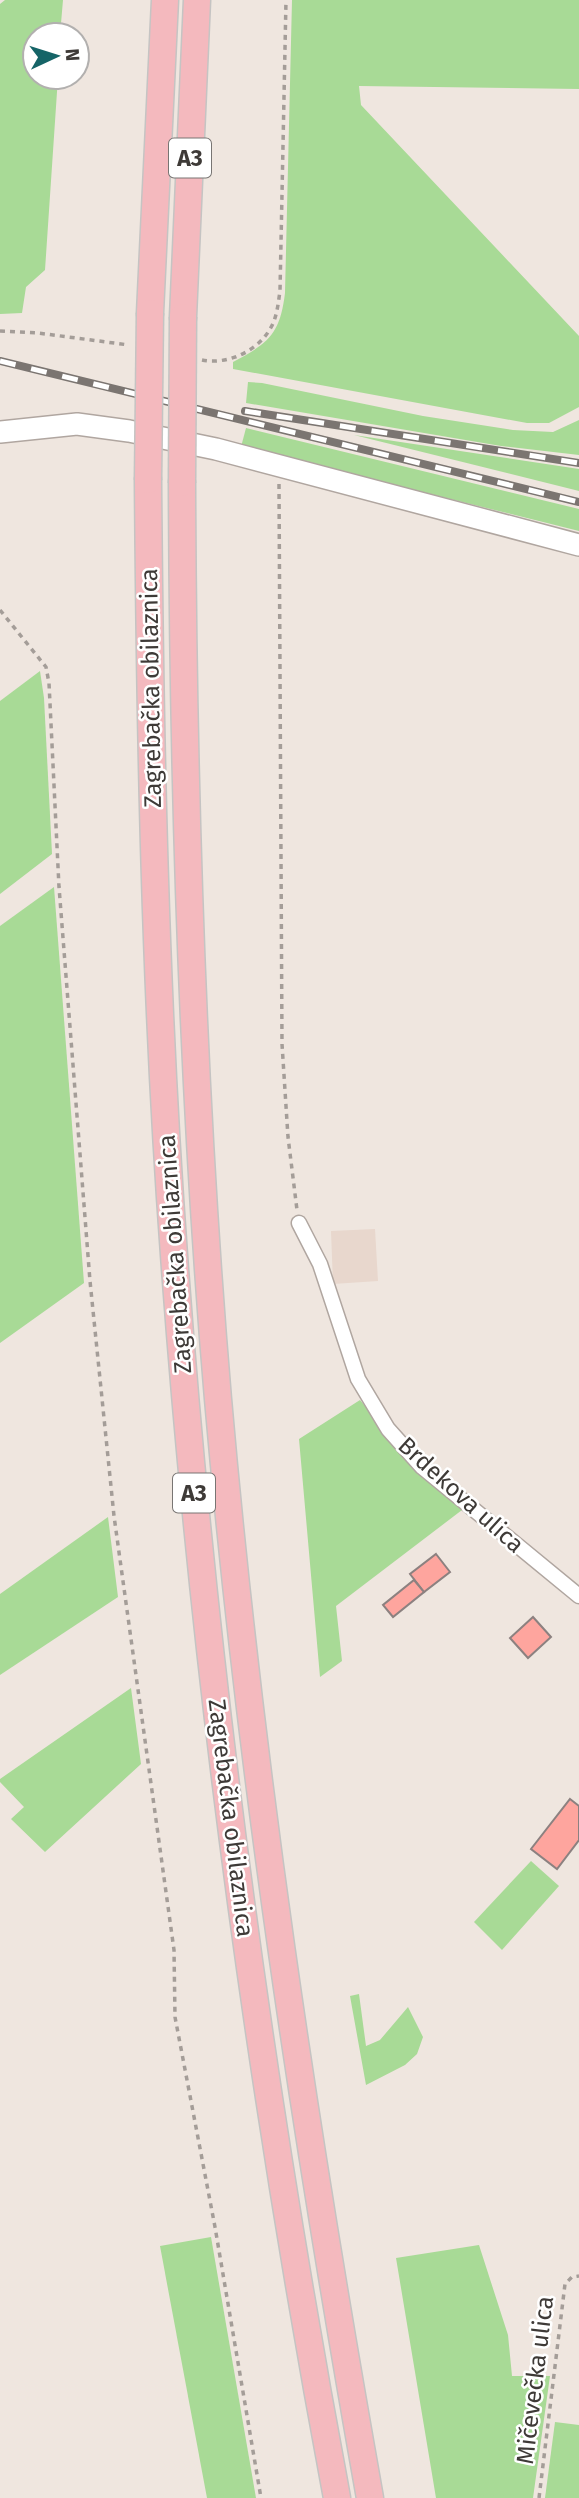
<svg xmlns="http://www.w3.org/2000/svg" width="579" height="2498" font-family="'Fira Sans',sans-serif">
	<style>
		.built { fill: #e8d7cd }
		.green { fill: #a8da96 }
		.building { fill: #fea59e; stroke: #8c8180; stroke-width: 2 }
		.lines { fill: none; stroke-linecap: round; stroke-linejoin: round }
		.street-casing { stroke: #b0a6a0; stroke-width: 17 }
		.secondary-casing { stroke: #b0a6a0; stroke-width: 24 }
		.highway-casing { stroke: #c5c4c3; stroke-width: 29 }
		.path { stroke: #a49d98; stroke-width: 3.5; stroke-dasharray: 5 5; stroke-linecap: butt }
		.street { stroke: #fff; stroke-width: 14 }
		.secondary { stroke: #fff; stroke-width: 21 }
		.highway { stroke: #f4b9be; stroke-width: 26 }
		.rail-casing { stroke: #7b7571; stroke-width: 8 }
		.rail { stroke: #fff; stroke-width: 5; stroke-dasharray: 16; stroke-linecap: butt }
		.highway-bridge-casing { stroke: #c5c4c3; stroke-width: 29; stroke-linecap: butt }
		.highway-bridge { stroke: #f4b9be; stroke-width: 26 }
		.labels { text-anchor: middle; stroke-width: 5; stroke-linejoin: round; paint-order: stroke }
		.shield { fill: #fff; stroke: #787573; stroke-width: 2 }
		.shield-label { font-size: 23px; font-weight: bold; fill: #3e3a37 }
		.street-label { font-size: 24px; fill: #3e3a37; stroke: #fff }
	</style>
	<rect width="100%" height="100%" fill="#efe6df"/>
	<polygon class="built" points="375,1229 378,1281 333,1284 331,1231"/>
	<g class="green">
		<polygon points="5,0 63,0 60,35 35,35 35,77 58,77 45,270 26,287 22,313 0,314 0,4"/>
		<path d="M292 0H579V89L359 86 361 105 579 336V407L549 423H527L233 369V362C269 343 280 334 285 293Z"/>
		<polygon points="248,382 262,383 423,416 513,430 553,432 579,420 579,455 501,446 246,403"/>
		<polygon points="246,428 579,509 579,531 241,447"/>
		<polygon points="354,435 579,469 579,491"/>
		<polygon points="40,671 44,698 52,854 0,894 0,701"/>
		<polygon points="54,887 84,1283 0,1343 0,926"/>
		<polygon points="360,1400 424,1476 462,1510 336,1606 342,1661 320,1677 299,1439"/>
		<polygon points="108,1517 118,1597 0,1675 0,1594"/>
		<polygon points="131,1688 141,1764 45,1852 11,1819 24,1807 0,1782 0,1779"/>
		<polygon points="531,1861 559,1886 502,1950 474,1922"/>
		<polygon points="359,1994 366,2046 380,2040 408,2007 423,2037 417,2054 405,2065 366,2085 350,1996"/>
		<polygon points="211,2237 256,2498 207,2498 160,2246"/>
		<polygon points="479,2245 508,2335 512,2376 550,2376 533,2498 436,2498 396,2258"/>
		<polygon points="555,2422 579,2425 579,2498 545,2498"/>
	</g>
	<g class="building">
		<polygon points="436,1554 450,1572 424,1592 410,1574"/>
		<polygon points="414,1580 424,1592 393,1617 383,1605"/>
		<polygon points="533,1617 551,1637 528,1658 510,1638"/>
		<polygon points="570,1799 579,1806 579,1840 557,1869 531,1849"/>
	</g>
	<g class="lines">
		<g class="street-casing">
			<polyline id="street" points="299,1223 320,1264 358,1379 388,1429 422,1467 579,1596"/>
		</g>
		<g class="secondary-casing">
			<polyline id="secondary" points="0,432 77,424 129,431 216,449 579,545"/>
		</g>
		<g class="highway-casing">
			<g id="highway">
				<polyline points="150,313 165,0"/>
				<polyline points="183,317 197,0"/>
				<path d="M148 480C150 738 155 997 174 1255 204 1672 260 2087 337 2498"/>
				<path d="M182 483C183 789 192 1094 218 1399 250 1768 305 2133 370 2498"/>
			</g>
		</g>
		<g class="path">
			<polyline points="0,331 38,333 129,345"/>
			<path d="M202 360C226 365 257 352 270 329 277 318 278 304 280 291L286 0"/>
			<polyline points="279,484 282,1044 288,1137 297,1210"/>
			<polyline points="0,610 46,667 49,683 59,887 90,1281 114,1516 174,1950 175,2017 215,2227 261,2498"/>
			<polyline points="539,2498 565,2284 572,2277 579,2276"/>
		</g>
		<use href="#street" class="street"/>
		<use href="#secondary" class="secondary"/>
		<use href="#highway" class="highway"/>
		<g class="rail-casing">
			<g id="rail">
				<polyline points="0,361 579,502"/>
				<polyline points="245,411 579,463"/>
			</g>
		</g>
		<use href="#rail" class="rail"/>
		<g class="highway-bridge-casing">
			<g id="highway-bridge">
				<polyline points="148,480 150,313"/>
				<polyline points="182,483 183,317"/>
			</g>
		</g>
		<use href="#highway-bridge" class="highway-bridge"/>
	</g>
	<g class="labels">
		<g class="shield">
			<rect x="169" y="138.5" width="42" height="39" rx="5"/>
			<rect x="173" y="1473.5" width="42" height="39" rx="5"/>
		</g>
		<g class="shield-label">
			<text x="190" y="166">A3</text>
			<text x="194" y="1501">A3</text>
		</g>
		<g class="street-label">
			<text transform="translate(151 688) rotate(-91)" y="8">Zagrebačka obilaznica</text>
			<text transform="translate(175 1254) rotate(-94)" y="8">Zagrebačka obilaznica</text>
			<text transform="translate(461 1495) rotate(42)" y="8">Brdekova ulica</text>
			<text transform="translate(231 1818) rotate(83)" y="8">Zagrebačka obilaznica</text>
			<text transform="translate(535 2380) rotate(-83)" y="8">Mičevečka ulica</text>
		</g>
	</g>
	<g transform="translate(56 56) rotate(86)"><circle r="33" fill="#ffffff" stroke="#b2b0af" stroke-width="2"/>
	<path d="M0-5L12 26L0 18L-12 26Z" fill="#156467"/>
	<text y="-10" font-size="19" font-weight="bold" text-anchor="middle" fill="#3e3a37">N</text>
	</g>
</svg>
